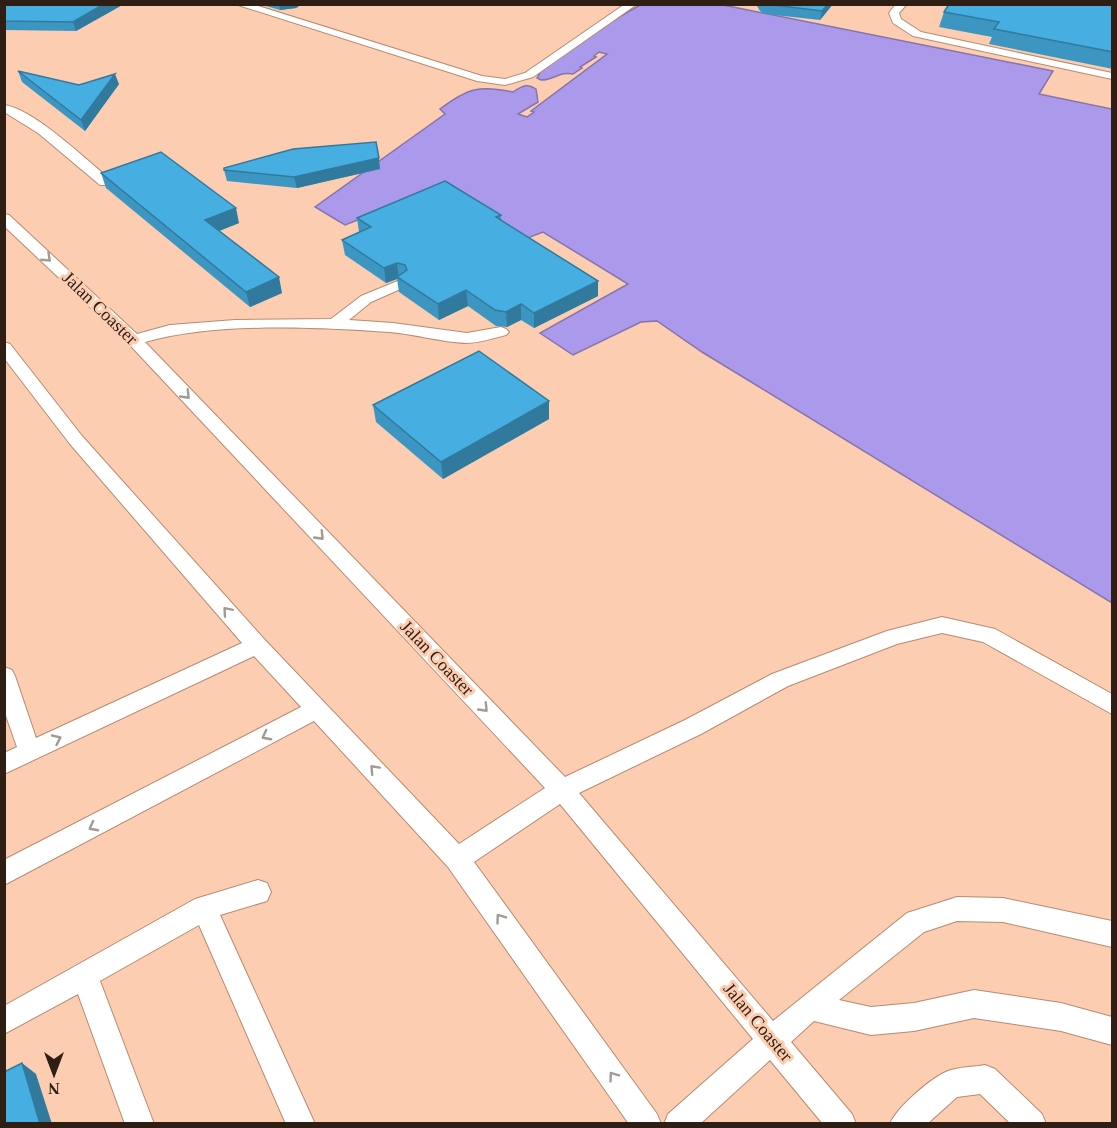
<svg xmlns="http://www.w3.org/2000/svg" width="1117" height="1128" font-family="'Times New Roman',serif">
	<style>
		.water { fill: #ab99ec; stroke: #8674ab; stroke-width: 1.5 }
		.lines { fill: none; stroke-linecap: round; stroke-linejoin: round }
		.lane-casing { stroke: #b68b71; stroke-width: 2 }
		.lane { fill: #fff; fill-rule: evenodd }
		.wall { fill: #3c96c1 }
		.shaded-wall { fill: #317a9d }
		.building { fill: #46aee0; stroke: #317a9d; stroke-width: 1.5 }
		.oneway { stroke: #a19a95 }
		.labels { text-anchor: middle; stroke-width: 6; stroke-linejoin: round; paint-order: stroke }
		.street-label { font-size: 18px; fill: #2f1e13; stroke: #fccdb1 }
	</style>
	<rect width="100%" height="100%" fill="#fccdb1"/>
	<path class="water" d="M640 5H723L1053 71 1039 94 1112 109V603L702 352 657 321 641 322 573 355 540 333 628 284 543 232 525 239 443 187 345 225 315 207 445 114 440 109C468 88 479 85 513 92 522 86 527 83 536 89L538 102 518 114 527 117 534 112 531 111 607 54 599 52 594 56 596 57 580 67 582 68 573 74C559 71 555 80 541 80L537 78 541 71 591 33Z"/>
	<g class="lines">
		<g class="lane-casing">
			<g id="lane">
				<polygon points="235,4 252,4 482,76 505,79 525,73 625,4 637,4 533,77 505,85 477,81"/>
				<polygon points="896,4 907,4 899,13 901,19 921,32 1112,73 1112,79 913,36 893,23 889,13"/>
				<path d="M4 105C34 109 85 159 110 179L111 182 110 185H100L38 133 4 112Z"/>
				<path d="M4 214 9 215 137 334 170 325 235 320 331 319 361 296 400 280 405 281 407 284 405 287 371 302 349 320 393 323 467 333 501 327 506 329 509 332 506 335C494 338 479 343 466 343 441 342 415 334 389 332 316 327 215 322 145 342L565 777 685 720 772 674 887 631 942 617 995 629 1112 694V714L983 642 942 633 897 644 788 686 701 734 579 793 773 1021 907 913 957 897 1003 898 1112 921V947L1003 922 957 921 924 932 839 1000 871 1007 914 1003 974 990 1061 1003 1112 1017V1045L1061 1031 974 1018 914 1031 871 1035 814 1021 791 1042 852 1114 856 1124H823L770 1060 700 1124H664L668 1114 753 1039 560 804 474 862 657 1114 661 1124H629L448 867 314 721 4 885V860L301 707 254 656 4 774V753L17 747 4 710V667L12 670 15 676 36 738 242 643 70 444 4 358V342L10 344 82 436 264 639 459 844 545 788 128 343 4 226Z"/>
				<polygon points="258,880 267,883 271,892 267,901 220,915 315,1124 286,1124 199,925 100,981 154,1124 125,1124 78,994 4,1034 4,1006 195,899"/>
				<path d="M985 1065 995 1069 1042 1114 1046 1124H1011L980 1094 957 1097 927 1124H890C896 1108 932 1077 948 1071 959 1067 973 1067 985 1065Z"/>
			</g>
		</g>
		<use href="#lane" class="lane"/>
	</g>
	<g class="wall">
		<polygon points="4,4 124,4 76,31 4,30"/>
		<polygon points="266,4 302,4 296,8 280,10 266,6"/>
		<polygon points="756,4 833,4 820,20 765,14 760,11"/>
		<polygon points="1113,4 1113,69 989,44 992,37 939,27 944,12"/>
		<polygon points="18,71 79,85 119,84 85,131 22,82"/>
		<polygon points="380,169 297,188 227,181 224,170"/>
		<polygon points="101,173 239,223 219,231 282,293 250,307 106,188"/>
		<polygon points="501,215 501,221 598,296 534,328 521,320 507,327 496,326 468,306 439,320 399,292 397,279 386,283 345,255 342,240 359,232 357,218"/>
		<polygon points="549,401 549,419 443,479 376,422 373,405"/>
	</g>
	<g class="shaded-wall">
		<polygon points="104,4 124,4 76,31 73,22"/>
		<polygon points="279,4 302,4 296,8 280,10"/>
		<polygon points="828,4 833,4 820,20 822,11"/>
		<polygon points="115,74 119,84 85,131 81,120"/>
		<polygon points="379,158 380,169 297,188 294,177"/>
		<polygon points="236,208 239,223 209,235 205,220"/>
		<polygon points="397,263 399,278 397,277 397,279 386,283 384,268"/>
		<polygon points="279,277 282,293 250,307 246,292"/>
		<polygon points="598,281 598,296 534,328 534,313"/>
		<polygon points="466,290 468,306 439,320 438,304"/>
		<polygon points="521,304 521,320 507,327 506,312"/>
		<polygon points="549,401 549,419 443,479 441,462"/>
		<polygon points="22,1063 36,1074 52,1124 40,1124"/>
	</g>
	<g class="building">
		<polygon points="4,4 104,4 73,22 4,21"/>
		<polygon points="765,4 828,4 822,11"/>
		<polygon points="949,4 1113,4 1113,52 994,29 999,22 944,12"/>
		<polygon points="18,71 79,85 115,74 81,120"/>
		<polygon points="376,142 379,158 294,177 224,170 224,168 293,149"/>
		<polygon points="161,152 236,208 205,220 279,277 246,292 101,173"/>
		<polygon points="445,181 501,215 496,217 598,281 534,313 521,304 506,312 495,310 466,290 438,304 397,277 407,270 405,265 397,263 384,268 342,240 371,227 357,218"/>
		<polygon points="479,351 549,401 441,462 373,405"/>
		<polygon points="22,1063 40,1124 4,1124 4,1072"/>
	</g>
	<defs><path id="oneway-chevron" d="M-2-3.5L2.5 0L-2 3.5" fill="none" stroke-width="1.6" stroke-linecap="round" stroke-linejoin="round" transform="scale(1.5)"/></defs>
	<g class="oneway">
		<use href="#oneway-chevron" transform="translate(47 258) rotate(43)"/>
		<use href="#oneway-chevron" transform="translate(186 395) rotate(46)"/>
		<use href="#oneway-chevron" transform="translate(320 536) rotate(46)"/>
		<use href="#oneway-chevron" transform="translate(227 611) rotate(-131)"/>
		<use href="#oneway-chevron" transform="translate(484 708) rotate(46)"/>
		<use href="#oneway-chevron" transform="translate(266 736) rotate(152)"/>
		<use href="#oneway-chevron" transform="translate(57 739) rotate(-25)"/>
		<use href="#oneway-chevron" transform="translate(374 769) rotate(-133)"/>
		<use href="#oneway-chevron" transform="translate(93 827) rotate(152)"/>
		<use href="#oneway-chevron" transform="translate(500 918) rotate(-126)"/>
		<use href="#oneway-chevron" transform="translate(613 1076) rotate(-126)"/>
	</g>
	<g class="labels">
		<g class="street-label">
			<text transform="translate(100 308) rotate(44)" y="6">Jalan Coaster</text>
			<text transform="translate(437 658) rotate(46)" y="6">Jalan Coaster</text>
			<text transform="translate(758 1022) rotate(50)" y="6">Jalan Coaster</text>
		</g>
	</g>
	<rect width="1117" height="1128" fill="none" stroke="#2f1e13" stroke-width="12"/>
	<g transform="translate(54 1074) rotate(180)" stroke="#fccdb1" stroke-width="4.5" paint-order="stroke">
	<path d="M0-4.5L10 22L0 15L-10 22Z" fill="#2f1e13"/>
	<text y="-9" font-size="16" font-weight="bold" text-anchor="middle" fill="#2f1e13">N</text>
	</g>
</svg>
